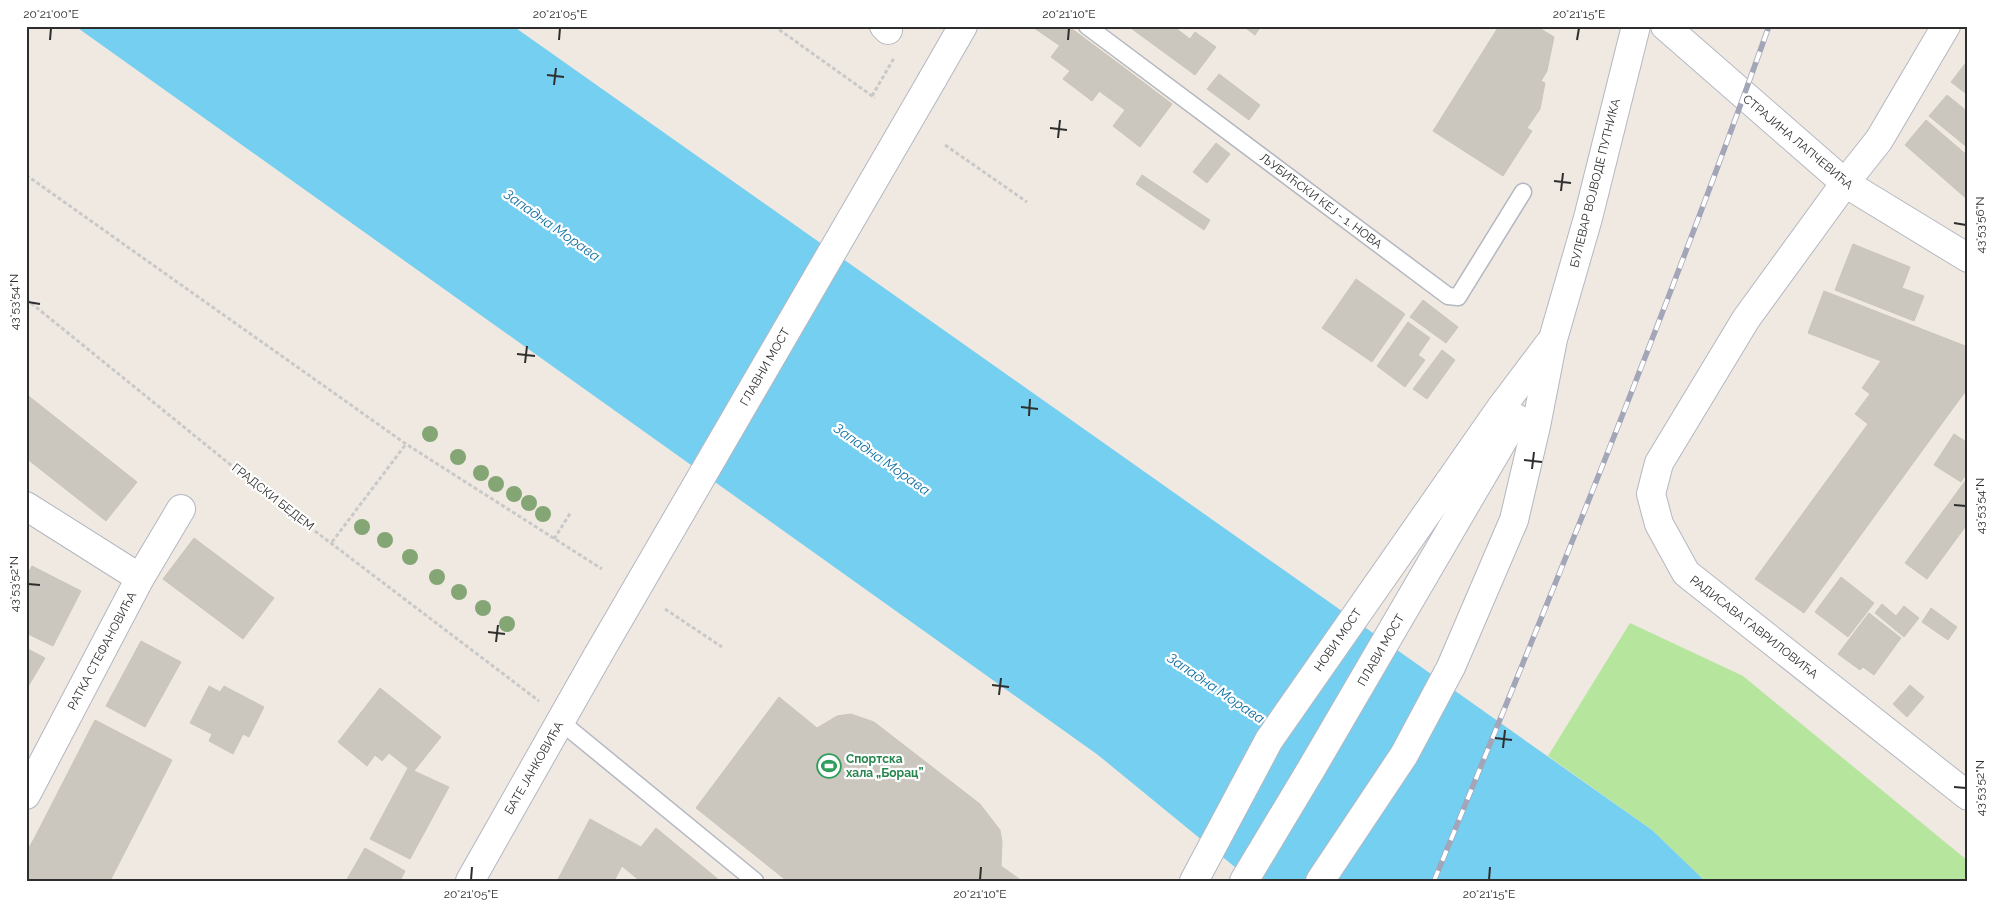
<svg xmlns="http://www.w3.org/2000/svg" width="1994" height="907" font-family="Raleway,sans-serif">
	<style>
		.green { fill: #b6e59e }
		.water { fill: #75cff0 }
		.building { fill: #cbc7bf; stroke: #cbc5ba }
		.lines { fill: none; stroke-linecap: round; stroke-linejoin: round }
		.lane-casing { stroke: #b4b7c1; stroke-width: 19 }
		.street-casing { stroke: #b4b7c1; stroke-width: 30 }
		.secondary-casing { stroke: #b4b7c1; stroke-width: 30 }
		.path { stroke: #c9c9c9; stroke-width: 3; stroke-dasharray: 4 2.5; stroke-linecap: butt }
		.lane { stroke: #fff; stroke-width: 16 }
		.street { stroke: #fff; stroke-width: 28 }
		.secondary { stroke: #fff; stroke-width: 28 }
		.rail-casing { stroke: #a3a6b8; stroke-width: 5.5 }
		.rail { stroke: #fff; stroke-width: 4; stroke-dasharray: 11; stroke-linecap: butt }
		.secondary-bridge-casing { stroke: #b4b7c1; stroke-width: 30; stroke-linecap: butt }
		.secondary-bridge { stroke: #fff; stroke-width: 28 }
		.tree { fill: #84a574 }
		.ticks { fill: none; stroke: #2e2e2e; stroke-width: 2 }
		.labels { text-anchor: middle; stroke-width: 4.5; stroke-linejoin: round; paint-order: stroke }
		.street-label { font-size: 12px; fill: #2e2e2e; stroke: #fff }
		.leisure-label { font-size: 12px; font-weight: bold; fill: #27864d; stroke: #fff; text-anchor: start }
		.water-label { font-size: 14px; font-style: italic; fill: #0d6fa3; stroke: #fff }
		.neatline { fill: none; stroke: #2e2e2e; stroke-width: 2 }
		.ticks-label { font-size: 12px; text-anchor: middle; fill: #2e2e2e }
	</style>
	<rect width="100%" height="100%" fill="#efe9e1"/>
	<polygon class="green" points="1630,623 1743,676 1962,856 1968,861 1968,881 1705,881 1652,830 1548,756"/>
	<polygon class="water" points="75,26 513,26 1652,830 1705,881 1252,881 1098,755"/>
	<g class="building">
		<polygon points="1031,26 1068,26 1072,29 1059,45"/>
		<polygon points="1128,26 1173,26 1190,39 1195,32 1216,47 1195,75"/>
		<polygon points="1243,26 1261,26 1255,35"/>
		<polygon points="1499,26 1536,26 1554,37 1547,71 1541,81 1545,83 1540,109 1527,128 1532,131 1503,176 1433,131"/>
		<polygon points="1072,29 1119,64 1092,101 1063,79 1070,71 1051,57"/>
		<polygon points="1968,60 1968,95 1951,82"/>
		<polygon points="1119,64 1172,104 1140,147 1113,126 1125,110 1099,91"/>
		<polygon points="1219,74 1260,105 1249,120 1207,89"/>
		<polygon points="1947,95 1968,112 1968,148 1929,116"/>
		<polygon points="1926,120 1968,156 1968,200 1905,145"/>
		<polygon points="1216,143 1230,154 1207,183 1193,172"/>
		<polygon points="1142,175 1210,220 1204,230 1136,184"/>
		<polygon points="1853,244 1910,267 1902,288 1924,296 1914,321 1835,290"/>
		<polygon points="1356,279 1405,314 1372,362 1322,328"/>
		<polygon points="1824,291 1968,347 1968,388 1951,411 1881,361 1808,333"/>
		<polygon points="1423,300 1458,327 1446,343 1410,317"/>
		<polygon points="1408,322 1430,338 1418,355 1425,360 1405,387 1377,366"/>
		<polygon points="1442,350 1455,360 1427,399 1413,389"/>
		<polygon points="1881,361 1951,411 1804,613 1755,579 1868,424 1855,414 1870,394 1862,388"/>
		<polygon points="26,394 137,482 106,521 26,458"/>
		<polygon points="1954,434 1968,443 1968,471 1961,482 1934,465"/>
		<polygon points="1968,477 1968,510 1952,499"/>
		<polygon points="1952,499 1968,510 1968,523 1927,579 1905,563"/>
		<polygon points="194,538 274,598 243,639 163,579"/>
		<polygon points="32,566 81,591 53,646 26,633 26,577"/>
		<polygon points="1841,577 1874,603 1848,637 1815,612"/>
		<polygon points="1882,604 1896,616 1904,606 1919,618 1904,637 1875,613"/>
		<polygon points="1931,608 1957,627 1948,640 1922,622"/>
		<polygon points="1869,613 1901,638 1874,675 1863,667 1860,670 1838,654"/>
		<polygon points="141,641 181,662 145,727 106,706"/>
		<polygon points="26,648 45,658 26,690"/>
		<polygon points="1910,685 1924,697 1907,717 1893,704"/>
		<polygon points="209,686 220,692 224,686 264,707 249,737 243,734 233,754 209,741 212,734 190,723"/>
		<polygon points="380,688 441,737 414,771 449,787 410,859 370,839 408,768 389,753 382,761 375,755 367,766 338,742"/>
		<polygon points="779,697 817,728 837,716 851,714 874,722 980,804 1000,830 1002,842 1001,866 1022,881 787,881 696,808"/>
		<polygon points="95,720 172,760 112,877 35,837"/>
		<polygon points="590,819 641,847 656,828 719,880 640,881 622,866 614,881 557,881"/>
		<polygon points="35,837 112,877 110,881 26,881 26,853"/>
		<polygon points="365,848 405,871 400,881 346,881"/>
	</g>
	<g class="lines">
		<g class="lane-casing">
			<g id="lane">
				<polyline points="1087,26 1448,296 1458,297 1523,192"/>
				<polyline points="561,722 755,881"/>
			</g>
		</g>
		<g class="street-casing">
			<g id="street">
				<polyline points="884,26 888,30"/>
				<polyline points="1665,26 1845,183 1968,258"/>
				<polyline points="1946,26 1879,140 1845,183 1746,319 1659,463 1651,494 1659,524 1686,573 1968,796"/>
				<polyline points="26,506 140,578"/>
				<polyline points="26,795 140,578 181,509"/>
				<polyline points="1244,881 1313,766 1516,418"/>
			</g>
		</g>
		<g class="secondary-casing">
			<g id="secondary">
				<polyline points="932,80 963,26"/>
				<polyline points="470,881 598,655"/>
				<polyline points="1194,881 1269,740 1500,409 1549,344"/>
				<polyline points="1320,881 1404,755 1451,667 1514,520 1536,426 1553,339 1588,218 1636,26"/>
			</g>
		</g>
		<g class="path">
			<polyline points="774,26 875,98"/>
			<polyline points="872,96 894,58"/>
			<polyline points="945,145 1027,202"/>
			<polyline points="26,175 406,444 602,569"/>
			<polyline points="26,299 274,500 539,701"/>
			<polyline points="554,539 571,512"/>
			<polyline points="332,542 406,444"/>
			<polyline points="665,609 722,647"/>
		</g>
		<use href="#lane" class="lane"/>
		<use href="#street" class="street"/>
		<use href="#secondary" class="secondary"/>
		<g class="rail-casing">
			<path id="rail" d="M1434 881C1550 598 1666 315 1769 26"/>
		</g>
		<use href="#rail" class="rail"/>
		<g class="secondary-bridge-casing">
			<polyline id="secondary-bridge" points="598,655 932,80"/>
		</g>
		<use href="#secondary-bridge" class="secondary-bridge"/>
	</g>
	<g class="tree">
		<circle cx="430" cy="434" r="8"/>
		<circle cx="458" cy="457" r="8"/>
		<circle cx="481" cy="473" r="8"/>
		<circle cx="496" cy="484" r="8"/>
		<circle cx="514" cy="494" r="8"/>
		<circle cx="529" cy="503" r="8"/>
		<circle cx="543" cy="514" r="8"/>
		<circle cx="362" cy="527" r="8"/>
		<circle cx="385" cy="540" r="8"/>
		<circle cx="410" cy="557" r="8"/>
		<circle cx="437" cy="577" r="8"/>
		<circle cx="459" cy="592" r="8"/>
		<circle cx="483" cy="608" r="8"/>
		<circle cx="507" cy="624" r="8"/>
	</g>
	<path class="ticks" d="M50 40 51 28M559 40 560 28M1068 40 1069 28M1577 40 1579 28M547 75 564 77M554 85 556 68M1050 128 1067 130M1058 138 1060 120M1554 181 1571 183M1561 191 1563 173M1954 223 1966 225M28 302 40 304M517 354 535 356M525 363 527 346M1021 407 1038 409M1029 416 1030 399M1524 460 1542 462M1532 469 1534 452M1954 505 1966 506M28 584 40 585M488 632 505 634M496 642 498 625M992 685 1009 687M999 695 1001 678M1495 738 1512 740M1503 748 1505 730M1954 787 1966 788M471 880 472 867M980 880 981 867M1489 880 1490 867"/>
	<defs>
		<g id="stadium-ring" transform="scale(1.25)"><circle r="9.5" fill="#fff" stroke="#2e9e5b" stroke-width="1.5"/><path d="M0-5a6.5 5 0 1 0 0 10a6.5 5 0 1 0 0-10ZM-3.5-1.8h7v3.6h-7Z" fill="#2e9e5b"/></g>
	</defs>
	<g fill-rule="evenodd">
		<use href="#stadium-ring" x="829" y="766"/>
	</g>
	<g class="labels">
		<g class="street-label">
			<text transform="translate(1798 142) rotate(40)" y="4">СТРАЈИНА ЛАПЧЕВИЋА</text>
			<text transform="translate(1595 183) rotate(-76)" y="4">БУЛЕВАР ВОЈВОДЕ ПУТНИКА</text>
			<text transform="translate(1321 201) rotate(37)" y="4">ЉУБИЋСКИ КЕЈ - 1. НОВА</text>
			<text transform="translate(765 367) rotate(-60)" y="4">ГЛАВНИ МОСТ</text>
			<text transform="translate(273 497) rotate(38)" y="4">ГРАДСКИ БЕДЕМ</text>
			<text transform="translate(1754 627) rotate(38)" y="4">РАДИСАВА ГАВРИЛОВИЋА</text>
			<text transform="translate(1338 640) rotate(-55)" y="4">НОВИ МОСТ</text>
			<text transform="translate(1381 650) rotate(-60)" y="4">ПЛАВИ МОСТ</text>
			<text transform="translate(102 651) rotate(-62)" y="4">РАТКА СТЕФАНОВИЋА</text>
			<text transform="translate(534 768) rotate(-60)" y="4">БАТЕ ЈАНКОВИЋА</text>
		</g>
		<g class="leisure-label">
			<text x="846" y="763">Спортска<tspan x="846" dy="14">хала „Борац”</tspan></text>
		</g>
		<g class="water-label">
			<text transform="translate(552 225) rotate(35)" y="5">Западна Морава</text>
			<text transform="translate(882 459) rotate(35)" y="5">Западна Морава</text>
			<text transform="translate(1216 688) rotate(34)" y="5">Западна Морава</text>
		</g>
	</g>
	<rect width="1994" height="907" fill="none" stroke="#ffffff" stroke-width="55"/>
	<rect x="28" y="28" width="1938" height="852" class="neatline"/>
	<g class="ticks-label">
		<text x="51" y="18">20°21'00"E</text>
		<text x="560" y="18">20°21'05"E</text>
		<text x="1069" y="18">20°21'10"E</text>
		<text x="1579" y="18">20°21'15"E</text>
		<text transform="translate(1980 225) rotate(-90)" y="4">43°53'56"N</text>
		<text transform="translate(14 302) rotate(-90)" y="4">43°53'54"N</text>
		<text transform="translate(1980 506) rotate(-90)" y="4">43°53'54"N</text>
		<text transform="translate(14 584) rotate(-90)" y="4">43°53'52"N</text>
		<text transform="translate(1980 788) rotate(-90)" y="4">43°53'52"N</text>
		<text x="471" y="898">20°21'05"E</text>
		<text x="980" y="898">20°21'10"E</text>
		<text x="1489" y="898">20°21'15"E</text>
	</g>
</svg>
